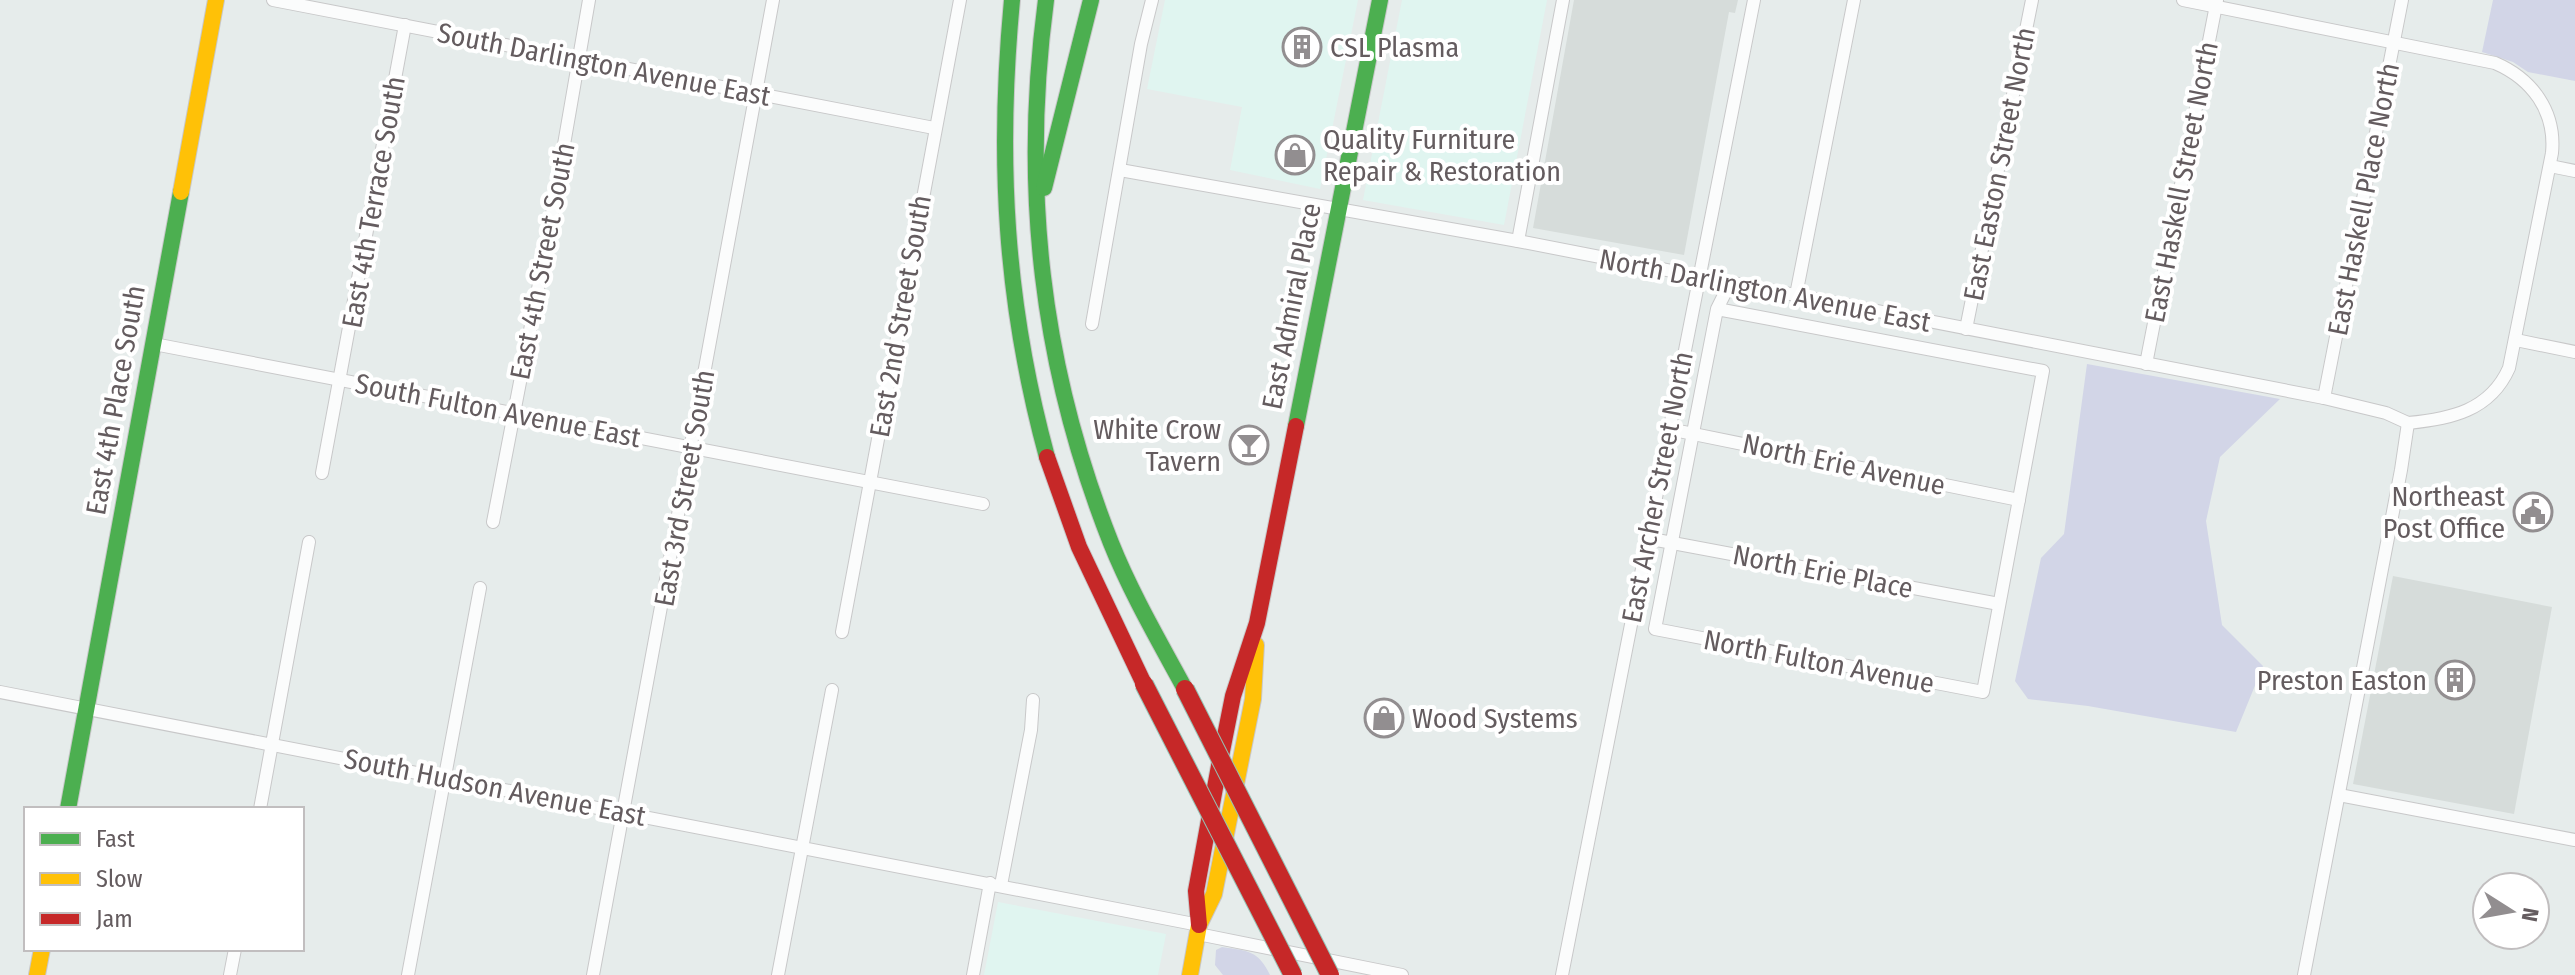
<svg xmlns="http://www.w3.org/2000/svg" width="2575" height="975" font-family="'Fira Sans Condensed',sans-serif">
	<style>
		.commercial { fill: #e0f5f0 }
		.industrial { fill: #d6dcda }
		.green { fill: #d2d5e7 }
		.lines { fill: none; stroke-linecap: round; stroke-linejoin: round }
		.street-casing { stroke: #c8c8c9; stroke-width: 14 }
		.fast-casing { stroke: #c8c8c9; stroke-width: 18 }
		.slow-casing { stroke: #c8c8c9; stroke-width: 18 }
		.jam-casing { stroke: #c8c8c9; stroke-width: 18 }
		.street { stroke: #fbfcfc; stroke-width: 12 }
		.fast { stroke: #4caf50; stroke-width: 16 }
		.slow { stroke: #ffc107; stroke-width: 16 }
		.jam { stroke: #c62828; stroke-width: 16 }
		.jam-bridge-casing { stroke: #95c2b5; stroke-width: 20; stroke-linecap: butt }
		.jam-bridge { stroke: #c62828; stroke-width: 18 }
		.labels { text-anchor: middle; stroke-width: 8; stroke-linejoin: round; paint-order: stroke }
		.poi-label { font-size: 28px; fill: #645c5f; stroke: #fff; text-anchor: start }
		.street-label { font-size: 28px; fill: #645c5f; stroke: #fff }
	</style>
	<rect width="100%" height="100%" fill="#e6eceb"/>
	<g class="commercial">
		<polygon points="1165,0 1358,0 1320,189 1230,170 1242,107 1147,89"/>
		<polygon points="1402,0 1547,0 1504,225 1363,200"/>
		<polygon points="998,902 1166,934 1158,975 984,975"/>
	</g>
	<g class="industrial">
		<polygon points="1574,0 1738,0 1735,13 1729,12 1684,255 1533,228"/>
		<polygon points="2393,576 2552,607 2514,814 2353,784"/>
	</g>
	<g class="green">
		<polygon points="2493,0 2575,0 2575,81 2528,72 2513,62 2482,52"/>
		<polygon points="2087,364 2280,399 2220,457 2206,521 2222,625 2263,666 2236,732 2088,706 2028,699 2015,681 2041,558 2064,534"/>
		<path d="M1222 947C1248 951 1258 950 1270 975H1223L1215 965 1216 950Z"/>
	</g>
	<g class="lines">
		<g class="street-casing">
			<g id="street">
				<polyline points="273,0 934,128"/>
				<path d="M2183 0 2495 63C2532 79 2556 111 2552 153L2509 368C2490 411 2450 419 2408 423"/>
				<polyline points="2550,166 2575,171"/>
				<polyline points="1120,170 1518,241 2324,398 2386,413 2408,423"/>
				<polyline points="1518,241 1563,0"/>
				<polyline points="1796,295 1854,0"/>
				<polyline points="1717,309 2043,371 1983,692 1655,629 1717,309 1730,283"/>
				<polyline points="1092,324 1141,44 1152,0"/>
				<polyline points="1966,329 2032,0"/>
				<polyline points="2516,340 2575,352"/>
				<polyline points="154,344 983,504"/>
				<polyline points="2146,364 2217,0"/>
				<polyline points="2324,398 2402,0"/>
				<polyline points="1669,429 2019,500"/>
				<polyline points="322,473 405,25"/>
				<polyline points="493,522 548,237 589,0"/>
				<polyline points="1646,538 1999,604"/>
				<polyline points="842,632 960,0"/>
				<polyline points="0,692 1199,925"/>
				<polyline points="2339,795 2575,840"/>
				<polyline points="260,809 309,542"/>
				<polyline points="1001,885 1031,730 1033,700"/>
				<polyline points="1198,934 1402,975"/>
				<polyline points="230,975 235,949"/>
				<polyline points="408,975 480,588"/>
				<polyline points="593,975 773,0"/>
				<polyline points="778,975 832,690"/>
				<polyline points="973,975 990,883"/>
				<polyline points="1562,975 1754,0"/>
				<polyline points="2304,975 2401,470 2408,423"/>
			</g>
		</g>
		<g class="fast-casing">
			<g id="fast">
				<path d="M1012 0C997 159 1005 303 1047 457"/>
				<path d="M1046 0C1021 188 1041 366 1111 543 1131 593 1159 641 1185 689"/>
				<polyline points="1044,188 1091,0"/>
				<polyline points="1296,426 1380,0"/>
				<polyline points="68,809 181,192"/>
			</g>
		</g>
		<g class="slow-casing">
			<g id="slow">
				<polyline points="181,192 216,0"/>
				<polyline points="37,975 42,949"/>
				<polyline points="1190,975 1199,925 1214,894 1253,699 1256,645"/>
			</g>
		</g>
		<g class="jam-casing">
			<g id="jam">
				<polyline points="1047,457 1079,547 1144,684"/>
				<polyline points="1199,925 1196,891 1219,766 1233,696 1257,623 1296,426"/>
			</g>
		</g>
		<use href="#street" class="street"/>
		<use href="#fast" class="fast"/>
		<use href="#slow" class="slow"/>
		<use href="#jam" class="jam"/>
		<g class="jam-bridge-casing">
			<g id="jam-bridge">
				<polyline points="1144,684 1293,975"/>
				<polyline points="1185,689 1330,975"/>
			</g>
		</g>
		<use href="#jam-bridge" class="jam-bridge"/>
	</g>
	<defs>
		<g id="building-ring" transform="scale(2)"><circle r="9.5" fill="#fff" stroke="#928e90" stroke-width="1.5"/><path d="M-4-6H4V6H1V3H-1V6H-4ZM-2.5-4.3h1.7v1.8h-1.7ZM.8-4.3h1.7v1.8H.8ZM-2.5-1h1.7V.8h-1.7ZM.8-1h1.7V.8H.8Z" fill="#928e90"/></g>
		<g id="shop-ring" transform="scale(2)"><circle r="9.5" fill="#fff" stroke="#928e90" stroke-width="1.5"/><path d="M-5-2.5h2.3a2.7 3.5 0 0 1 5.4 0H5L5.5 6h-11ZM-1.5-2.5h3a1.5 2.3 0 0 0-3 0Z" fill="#928e90"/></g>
		<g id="bar-ring" transform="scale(2)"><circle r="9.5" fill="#fff" stroke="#928e90" stroke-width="1.5"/><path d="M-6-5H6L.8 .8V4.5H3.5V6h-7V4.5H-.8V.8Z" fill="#928e90"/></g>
		<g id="civic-ring" transform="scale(2)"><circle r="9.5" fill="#fff" stroke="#928e90" stroke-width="1.5"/><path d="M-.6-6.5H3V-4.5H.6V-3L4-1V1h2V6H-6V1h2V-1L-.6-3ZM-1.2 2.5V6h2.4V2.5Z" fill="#928e90"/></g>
	</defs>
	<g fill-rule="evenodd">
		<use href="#building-ring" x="1302" y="47"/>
		<use href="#shop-ring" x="1295" y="155"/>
		<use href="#bar-ring" x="1249" y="445"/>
		<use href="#civic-ring" x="2533" y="512"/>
		<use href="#building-ring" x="2455" y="680"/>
		<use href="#shop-ring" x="1384" y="718"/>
	</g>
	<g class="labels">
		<g class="poi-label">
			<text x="1330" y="57">CSL Plasma</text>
			<text x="1323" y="149">Quality Furniture<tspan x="1323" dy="32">Repair &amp; Restoration</tspan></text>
			<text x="1221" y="439" text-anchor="end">White Crow<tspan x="1221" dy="32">Tavern</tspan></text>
			<text x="2505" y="506" text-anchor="end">Northeast<tspan x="2505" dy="32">Post Office</tspan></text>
			<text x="2427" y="690" text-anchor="end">Preston Easton</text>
			<text x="1412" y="728">Wood Systems</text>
		</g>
		<g class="street-label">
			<text transform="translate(604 64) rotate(11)" y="10">South Darlington Avenue East</text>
			<text transform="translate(1999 164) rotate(-79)" y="10">East Easton Street North</text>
			<text transform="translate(2181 182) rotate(-79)" y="10">East Haskell Street North</text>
			<text transform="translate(2363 199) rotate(-79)" y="10">East Haskell Place North</text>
			<text transform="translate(373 202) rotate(-80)" y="10">East 4th Terrace South</text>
			<text transform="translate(542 261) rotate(-79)" y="10">East 4th Street South</text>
			<text transform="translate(1765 290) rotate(11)" y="10">North Darlington Avenue East</text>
			<text transform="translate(1291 306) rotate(-79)" y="10">East Admiral Place</text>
			<text transform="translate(900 316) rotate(-80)" y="10">East 2nd Street South</text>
			<text transform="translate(115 400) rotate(-80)" y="10">East 4th Place South</text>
			<text transform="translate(498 410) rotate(11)" y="10">South Fulton Avenue East</text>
			<text transform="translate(1844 464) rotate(12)" y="10">North Erie Avenue</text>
			<text transform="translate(1657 487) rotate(-79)" y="10">East Archer Street North</text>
			<text transform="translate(684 488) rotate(-80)" y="10">East 3rd Street South</text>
			<text transform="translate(1823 571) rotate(11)" y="10">North Erie Place</text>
			<text transform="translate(1819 661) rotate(11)" y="10">North Fulton Avenue</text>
			<text transform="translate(495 787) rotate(11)" y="10">South Hudson Avenue East</text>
		</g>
	</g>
	<rect x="24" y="807" width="280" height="144" fill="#ffffff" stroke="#c1bebf" stroke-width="2"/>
	<rect x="40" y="833" width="40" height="12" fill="#4caf50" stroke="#c1bebf" stroke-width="2"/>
	<text x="96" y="847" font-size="24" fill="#645c5f">Fast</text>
	<rect x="40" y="873" width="40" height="12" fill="#ffc107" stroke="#c1bebf" stroke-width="2"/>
	<text x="96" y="887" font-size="24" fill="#645c5f">Slow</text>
	<rect x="40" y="913" width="40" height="12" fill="#c62828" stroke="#c1bebf" stroke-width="2"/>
	<text x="96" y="927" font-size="24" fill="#645c5f">Jam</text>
	<g transform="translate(2511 911) rotate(101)"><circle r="38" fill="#ffffff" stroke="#c1bebf" stroke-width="2"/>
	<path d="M0-6L14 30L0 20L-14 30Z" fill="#928e90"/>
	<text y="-12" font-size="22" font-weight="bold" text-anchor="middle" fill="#645c5f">N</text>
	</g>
</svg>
